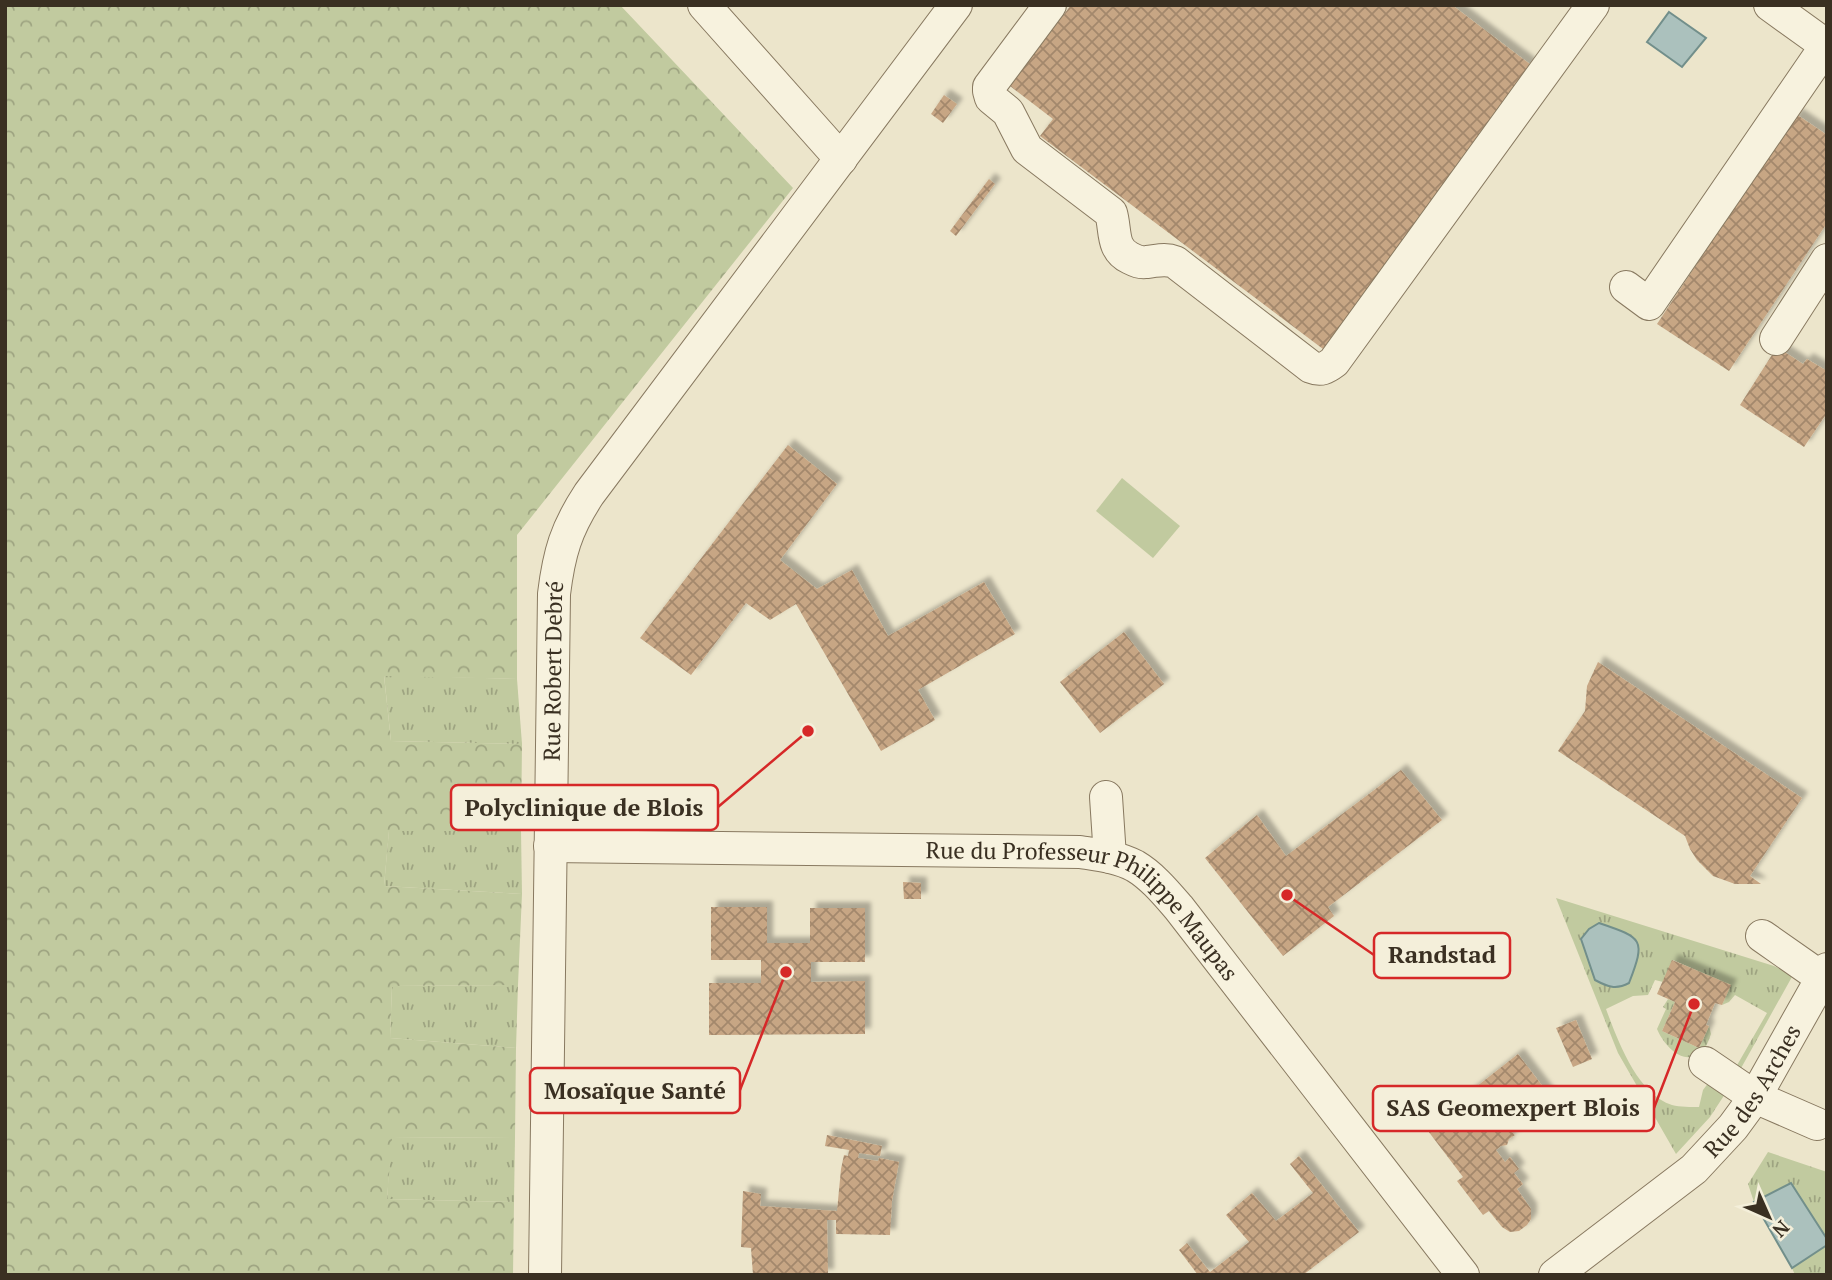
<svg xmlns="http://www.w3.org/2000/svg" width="1832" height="1280" font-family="'PT Serif',serif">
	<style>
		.grass { fill: url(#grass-tufts) }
		.forest { fill: url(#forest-crowns) }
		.garden { fill: #c1ca9f }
		.water { fill: #abc1bd; stroke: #728f8b; stroke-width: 2 }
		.building { fill: url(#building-cross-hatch); filter: url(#shadow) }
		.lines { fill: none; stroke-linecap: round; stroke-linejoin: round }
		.minor-casing { stroke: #887960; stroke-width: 34 }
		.minor { stroke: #f7f2de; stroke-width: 32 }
		.labels { text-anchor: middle; stroke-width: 5; stroke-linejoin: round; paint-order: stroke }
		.street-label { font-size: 23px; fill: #3a3022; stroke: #f4efda }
		.leader { fill: none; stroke: #d62828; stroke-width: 2.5 }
		.callout-dot { fill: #d62828; stroke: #f4efda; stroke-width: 2.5 }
		.callout { fill: #f4efda; stroke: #d62828; stroke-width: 2.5 }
		.callout-label { font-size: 24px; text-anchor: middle; font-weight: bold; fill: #3a3022 }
	</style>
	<defs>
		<pattern id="grass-tufts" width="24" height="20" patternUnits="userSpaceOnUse" patternTransform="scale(1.75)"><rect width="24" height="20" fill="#c1ca9f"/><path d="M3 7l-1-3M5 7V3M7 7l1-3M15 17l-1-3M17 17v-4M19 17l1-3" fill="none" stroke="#9ea481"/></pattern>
		<pattern id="forest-crowns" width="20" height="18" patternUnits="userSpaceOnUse" patternTransform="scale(1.75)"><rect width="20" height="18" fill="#c1ca9f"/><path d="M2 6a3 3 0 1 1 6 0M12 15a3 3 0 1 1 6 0" fill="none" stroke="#9ea481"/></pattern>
		<pattern id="building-cross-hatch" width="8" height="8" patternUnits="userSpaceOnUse" patternTransform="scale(1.75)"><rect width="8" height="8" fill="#c7a684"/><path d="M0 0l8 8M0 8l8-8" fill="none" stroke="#a3886c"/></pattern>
		<filter id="shadow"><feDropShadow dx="6" dy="-6" stdDeviation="2" flood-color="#0004"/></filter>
	</defs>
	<rect width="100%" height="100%" fill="#ece5cb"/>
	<g class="grass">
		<polygon points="384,675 517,679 522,744 391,741"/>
		<polygon points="389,830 521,831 522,894 384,886"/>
		<path d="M1556 898 1774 966 1793 975 1740 1070 1736 1067 1767 1013 1735 995 1729 1002 1722 1005 1730 985 1673 960 1663 982 1655 980 1648 995 1633 996 1606 1009C1618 1041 1637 1094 1672 1105 1680 1107 1691 1107 1699 1107L1703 1090 1709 1082 1725 1094 1710 1117 1676 1154 1618 1053Z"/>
		<polygon points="518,985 516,1048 390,1038 392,986"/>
		<path d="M1668 999 1675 1002 1662 1031 1699 1048 1709 1026 1711 1034C1709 1039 1707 1046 1704 1049 1686 1070 1664 1046 1657 1029L1666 1009 1663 1007Z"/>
		<polygon points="515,1137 514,1202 387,1199 391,1138"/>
		<polygon points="1768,1152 1827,1172 1827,1239 1792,1184 1754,1202 1748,1184"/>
		<polygon points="1827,1245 1827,1275 1795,1275 1792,1268"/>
	</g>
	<polygon class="forest" points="5,5 620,5 793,188 517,535 517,679 384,676 391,741 522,744 521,831 389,831 384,886 522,894 518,985 392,986 390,1038 516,1048 515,1137 392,1138 387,1199 514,1202 513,1275 5,1275"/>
	<polygon class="garden" points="1122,478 1180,526 1153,558 1096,511"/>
	<g class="water">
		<polygon points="1669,12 1706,38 1682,67 1647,42"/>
		<path d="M1599 923C1643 938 1646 939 1629 983 1616 990 1608 987 1595 980L1581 939 1589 929Z"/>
		<polygon points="1791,1183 1827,1239 1827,1245 1792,1268 1754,1202"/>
	</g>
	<g class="building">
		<polygon points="1071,5 1452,5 1539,71 1327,352 1040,136 1053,119 1010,86"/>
		<polygon points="944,95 957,104 943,123 931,114"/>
		<polygon points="1796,114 1827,135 1827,223 1729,371 1657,324"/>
		<polygon points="989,179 995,184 956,236 950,231"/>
		<polygon points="1777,347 1803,364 1807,359 1827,371 1827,413 1804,447 1740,405"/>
		<polygon points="788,445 837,484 780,560 817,589 852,570 888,636 984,582 1015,634 918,690 935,720 881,751 796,604 770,620 746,603 691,675 640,638"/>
		<polygon points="1124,632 1164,684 1100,733 1060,682"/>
		<polygon points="1598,662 1802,798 1750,876 1761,884 1735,884 1713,876 1697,860 1690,849 1685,836 1558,751 1585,711 1587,686"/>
		<polygon points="1401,770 1442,820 1328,907 1334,916 1283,956 1205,858 1257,815 1286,856"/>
		<polygon points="903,882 921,883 921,899 904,899"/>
		<polygon points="711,907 767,907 767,943 810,943 810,908 865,908 865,962 811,962 811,982 865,981 865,1034 709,1035 709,983 761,983 761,960 711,960"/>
		<polygon points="1672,960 1731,985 1722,1005 1715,1003 1706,1025 1709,1026 1699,1048 1662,1031 1675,1002 1657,994"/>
		<polygon points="1576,1020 1592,1059 1573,1067 1556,1028"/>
		<polygon points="1518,1054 1553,1100 1512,1132 1515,1135 1509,1139 1507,1145 1501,1146 1496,1150 1505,1162 1510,1157 1519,1169 1514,1173 1523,1184 1517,1189 1531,1209 1531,1219 1527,1225 1519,1231 1510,1232 1502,1227 1489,1211 1483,1215 1457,1181 1463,1177 1425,1127"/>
		<polygon points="827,1135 882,1146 880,1156 859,1153 858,1158 878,1161 879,1158 899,1162 892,1201 890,1235 836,1234 836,1220 827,1220 828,1275 753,1275 751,1248 741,1247 743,1191 761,1194 760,1206 837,1211 841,1169 844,1155 848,1156 849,1150 825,1146"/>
		<polygon points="1299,1156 1359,1232 1303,1275 1198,1275 1179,1250 1187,1243 1210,1272 1249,1242 1226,1215 1252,1193 1276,1221 1313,1193 1290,1164"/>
	</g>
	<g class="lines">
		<g class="minor-casing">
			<g id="minor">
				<polyline points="704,5 841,159"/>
				<path d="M1050 5 989 87V91L991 98 1008 112 1027 149 1111 213C1116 230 1111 249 1130 258 1136 261 1140 263 1147 262 1157 261 1165 258 1175 262L1311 367C1321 371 1326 368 1334 362L1593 5"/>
				<polyline points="1770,5 1827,46"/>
				<polyline points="1626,287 1649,304 1826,46"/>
				<polyline points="1776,339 1827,260"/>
				<polyline points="1106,797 1110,857"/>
				<path id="s1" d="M550 846 1080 852C1099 855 1118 857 1135 866 1152 876 1166 893 1179 908L1463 1275"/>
				<polyline points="1762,936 1822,978"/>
				<polyline points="1705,1063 1755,1097 1817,1124"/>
				<path id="s2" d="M545 1275 554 594C559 553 566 529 589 494L956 5"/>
				<path id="s3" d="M1555 1275 1694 1169 1733 1127 1755 1097 1827 969"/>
			</g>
		</g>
		<use href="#minor" class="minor"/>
	</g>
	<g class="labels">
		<g class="street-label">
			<text dy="8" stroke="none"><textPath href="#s2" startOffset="604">Rue Robert Debré</textPath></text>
			<text dy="8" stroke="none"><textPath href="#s1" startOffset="556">Rue du Professeur Philippe Maupas</textPath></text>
			<text dy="8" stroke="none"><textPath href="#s3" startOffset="273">Rue des Arches</textPath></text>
		</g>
	</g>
	<path class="leader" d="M808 731L718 807M1287 895L1374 955M786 972L740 1090M1694 1004L1654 1108"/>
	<g class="callout-dot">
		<circle cx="808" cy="731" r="7"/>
		<circle cx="1287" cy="895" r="7"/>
		<circle cx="786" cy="972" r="7"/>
		<circle cx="1694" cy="1004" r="7"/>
	</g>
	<g class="callout">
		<rect x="451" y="785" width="267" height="45" rx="7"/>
		<rect x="1374" y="933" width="136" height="45" rx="7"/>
		<rect x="530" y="1068" width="210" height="45" rx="7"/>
		<rect x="1373" y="1086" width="281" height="45" rx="7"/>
	</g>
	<g class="callout-label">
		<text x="584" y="816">Polyclinique de Blois</text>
		<text x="1442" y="963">Randstad</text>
		<text x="635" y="1099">Mosaïque Santé</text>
		<text x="1513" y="1116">SAS Geomexpert Blois</text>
	</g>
	<rect width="1832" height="1280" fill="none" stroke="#3a3022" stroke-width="14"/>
	<g transform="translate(1769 1217) rotate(135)" stroke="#f4efda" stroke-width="5" paint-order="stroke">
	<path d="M0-5L12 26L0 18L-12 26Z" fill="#3a3022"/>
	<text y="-10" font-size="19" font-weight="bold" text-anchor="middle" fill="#3a3022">N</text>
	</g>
</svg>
